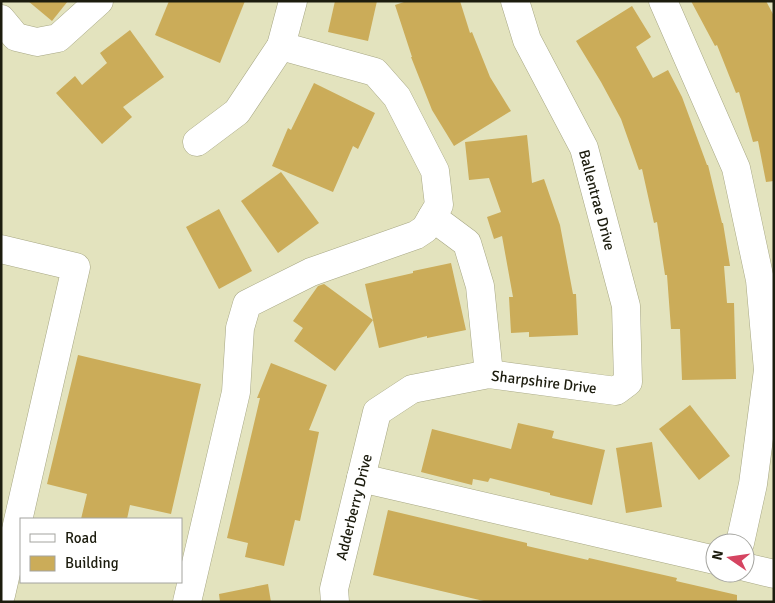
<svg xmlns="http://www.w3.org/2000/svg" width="775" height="603" font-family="Signika,sans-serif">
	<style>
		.building { fill: #cbac59 }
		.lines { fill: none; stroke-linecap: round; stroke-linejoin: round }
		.minor-casing { stroke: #a7a784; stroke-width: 29 }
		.minor { stroke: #fff; stroke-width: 28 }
		.labels { text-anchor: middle; stroke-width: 4; stroke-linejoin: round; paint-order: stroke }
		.street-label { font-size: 15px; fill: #1c1c0e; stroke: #fff }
	</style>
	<rect width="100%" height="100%" fill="#e3e3be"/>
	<g class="building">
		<polygon points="28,1 68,1 52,21"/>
		<polygon points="169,1 245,1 220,63 155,35"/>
		<polygon points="335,1 377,1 368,41 328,32"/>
		<polygon points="407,1 460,1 470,33 472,32 490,77 511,111 454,146 432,110 411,57 412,57 395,5"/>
		<polygon points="691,1 766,1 774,16 774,181 766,182 758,141 753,142 739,92 736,93 717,45 715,46"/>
		<polygon points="632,6 651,37 636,47 653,78 668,70 682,97 707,165 708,165 722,223 723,223 730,266 724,266 727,303 734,303 736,379 682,380 680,329 671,329 667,275 665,275 657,222 654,223 642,169 639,170 621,119 601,82 576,41"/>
		<polygon points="130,30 164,77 123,107 132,117 102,144 56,93 75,76 82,85 107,63 100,53"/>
		<polygon points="314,83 375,113 358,149 353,146 333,192 272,166 288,128 291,130"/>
		<polygon points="527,135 532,183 544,179 560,225 573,294 576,294 578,335 529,337 529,332 511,333 509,297 513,297 502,236 494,239 487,217 501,212 489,178 469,180 465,142"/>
		<polygon points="281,172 319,223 278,253 241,201"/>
		<polygon points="219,209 252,271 219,289 186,227"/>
		<polygon points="451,263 466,330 427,338 427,336 379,348 365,284 413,273 413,271"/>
		<polygon points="324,284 373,320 335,371 294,341 303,328 293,321 318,286"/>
		<polygon points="78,355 201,384 171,514 130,505 127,519 81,519 87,494 47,484"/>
		<polygon points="271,363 327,385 309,430 319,432 300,521 295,520 284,566 245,557 248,543 227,538 260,398 257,398"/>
		<polygon points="690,405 730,456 699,480 659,429"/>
		<polygon points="518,423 554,431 552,438 605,450 592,505 550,495 550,493 490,478 488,482 473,479 472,485 421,472 432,429 511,449"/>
		<polygon points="652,442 662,507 626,513 616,448"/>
		<polygon points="388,510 527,543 527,546 588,560 589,558 677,578 676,581 737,595 737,602 488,602 373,575"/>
		<polygon points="268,584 271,602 220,602 219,594"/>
	</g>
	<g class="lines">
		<g class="minor-casing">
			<g id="minor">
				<polyline points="663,1 736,168 760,280 768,370 753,484 740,543"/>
				<polyline points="1,19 16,37 37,42 58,38 99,1"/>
				<polyline points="197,142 237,112 281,46 293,1"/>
				<polyline points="432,217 467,243 480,286 489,374"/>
				<polyline points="1,249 76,267 1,595"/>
				<polyline points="361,478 715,560"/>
				<polyline points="745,567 774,574"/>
				<polyline points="187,602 236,392 240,328 247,304 311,272 416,235 425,229 439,205 435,171 397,97 375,72 281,46"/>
				<polyline points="335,602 334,589 377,412 412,389 489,374 616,391 628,382 626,306 584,148 527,40 515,1"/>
			</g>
		</g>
		<use href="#minor" class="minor"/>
	</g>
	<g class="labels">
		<g class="street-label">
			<text transform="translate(597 200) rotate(75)" y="5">Ballentrae Drive</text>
			<text transform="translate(544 382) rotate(7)" y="5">Sharpshire Drive</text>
			<text transform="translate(354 507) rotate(-76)" y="5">Adderberry Drive</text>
		</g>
	</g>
	<rect width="775" height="603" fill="none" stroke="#1c1c0e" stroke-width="5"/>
	<rect x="20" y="518" width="162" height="65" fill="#ffffff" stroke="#a4a49f"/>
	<rect x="30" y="534" width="25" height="8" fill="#ffffff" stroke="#a4a49f"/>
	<text x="65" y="543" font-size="15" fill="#1c1c0e">Road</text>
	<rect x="30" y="556" width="25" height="15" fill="#cbac59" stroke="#a4a49f"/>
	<text x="65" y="568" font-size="15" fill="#1c1c0e">Building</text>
	<g transform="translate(730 558) rotate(283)"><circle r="24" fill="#ffffff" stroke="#a4a49f"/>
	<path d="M0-4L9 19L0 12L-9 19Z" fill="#d54461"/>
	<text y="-8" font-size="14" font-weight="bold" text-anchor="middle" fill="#1c1c0e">N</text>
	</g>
</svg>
